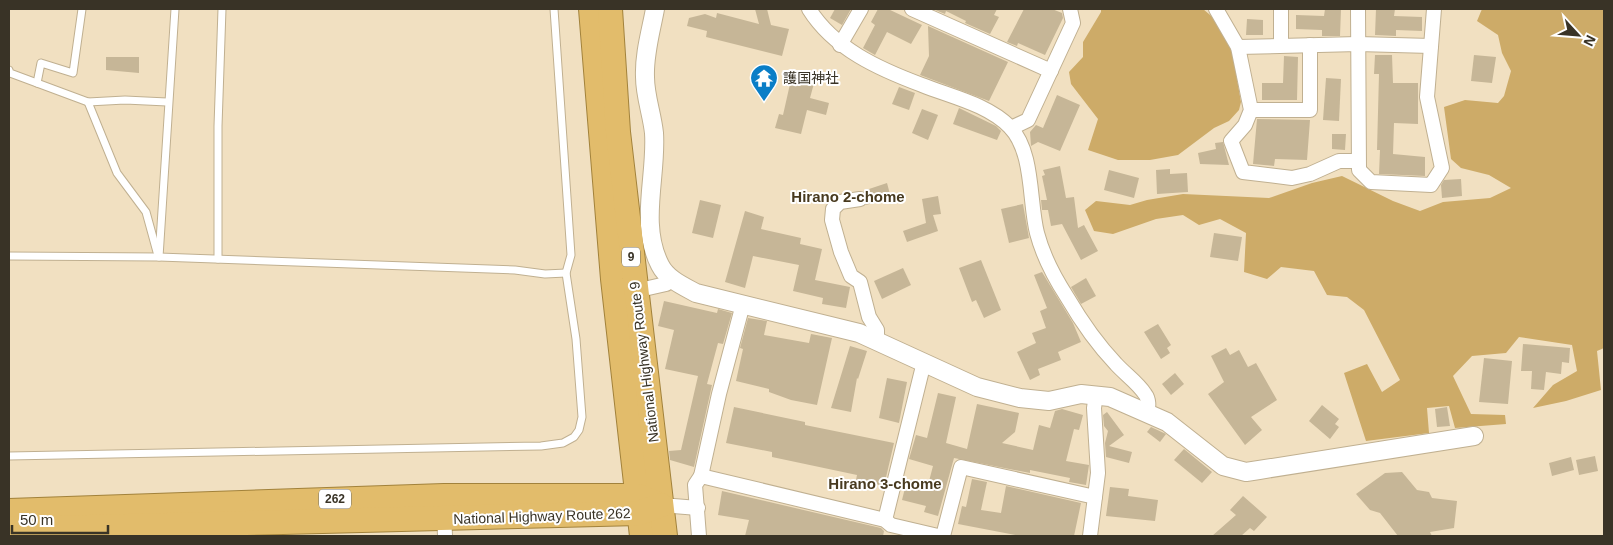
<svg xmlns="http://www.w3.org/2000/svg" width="1613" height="545" font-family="Arial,'Noto Sans JP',sans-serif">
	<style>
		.green { fill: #cdab68 }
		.building { fill: #c6b697 }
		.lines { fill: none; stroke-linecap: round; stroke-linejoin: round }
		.service-casing { stroke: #c0b091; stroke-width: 9 }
		.minor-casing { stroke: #c0b091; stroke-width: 16 }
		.tertiary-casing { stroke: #c0b091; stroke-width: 20 }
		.trunk-casing { stroke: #a2823b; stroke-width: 26 }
		.service { stroke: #fff; stroke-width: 7 }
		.minor { stroke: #fff; stroke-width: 14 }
		.tertiary { stroke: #fff; stroke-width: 18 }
		.trunk { stroke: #e2bc6b; stroke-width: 24 }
		.labels { text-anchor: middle; stroke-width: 4; stroke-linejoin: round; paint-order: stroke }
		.shield { fill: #fff; stroke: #747067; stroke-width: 1 }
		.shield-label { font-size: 12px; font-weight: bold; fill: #393326 }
		.poi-label { font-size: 14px; fill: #393326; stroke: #fff; text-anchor: start }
		.street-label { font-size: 14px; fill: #393326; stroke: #fff }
		.neighbourhood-label { font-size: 15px; font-weight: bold; fill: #483a1f; stroke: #fff }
	</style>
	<rect width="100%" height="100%" fill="#f1e0c1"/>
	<g class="green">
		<polygon points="1101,9 1203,9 1216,20 1232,50 1241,102 1239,110 1229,121 1214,128 1178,155 1150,160 1118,160 1088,150 1098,119 1071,84 1069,72 1083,57 1083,42 1101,12"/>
		<polygon points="1482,9 1604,9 1604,348 1597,351 1601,390 1566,401 1533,408 1553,385 1577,371 1572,345 1519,337 1506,353 1472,356 1453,376 1471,414 1505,415 1506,424 1455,428 1449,406 1427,408 1429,433 1366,441 1344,373 1367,364 1382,392 1400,380 1364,310 1347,297 1327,295 1314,271 1281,267 1267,279 1244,272 1246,233 1220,219 1199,225 1183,215 1156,219 1113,234 1094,231 1085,210 1096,201 1130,205 1147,200 1183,194 1269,198 1312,183 1342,176 1393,201 1420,211 1443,202 1490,198 1511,188 1489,175 1461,168 1451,159 1444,107 1465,100 1498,103 1504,96 1511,71 1502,53 1498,35 1477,21"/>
	</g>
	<g class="building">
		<polygon points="755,9 767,9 771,25 789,29 782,56 706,37 707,31 687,26 689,18 705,14 716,18 717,13 759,24"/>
		<polygon points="835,9 851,9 842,25 830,18"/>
		<polygon points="878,9 888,9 922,25 911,44 887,32 875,55 863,48 875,25 871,22"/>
		<polygon points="933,9 997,9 994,15 999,17 990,34 965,23 966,21 946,11 945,14"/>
		<polygon points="1024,9 1052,9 1062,13 1063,18 1045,55 1018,43 1017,46 1007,42"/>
		<polygon points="1325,9 1341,9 1340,36 1322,36 1322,30 1296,29 1296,15 1324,16"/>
		<polygon points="1376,9 1395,9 1394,16 1422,17 1422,31 1396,30 1396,36 1375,35"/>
		<polygon points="1247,19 1263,20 1263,35 1246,35"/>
		<polygon points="928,26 1008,62 989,101 920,75 929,56"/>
		<polygon points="1375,55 1392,55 1393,83 1418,83 1418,124 1394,123 1393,154 1425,157 1425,176 1379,174 1380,150 1377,150 1379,74 1374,74"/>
		<polygon points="1474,55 1496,57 1492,83 1471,81"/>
		<polygon points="1284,56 1298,57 1297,100 1262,100 1262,83 1283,83"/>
		<polygon points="106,57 139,57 139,73 106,70"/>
		<polygon points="790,70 816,76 810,98 829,103 826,115 807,110 801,134 775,128 779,114 783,115 790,84 787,83"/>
		<polygon points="1326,78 1341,79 1339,121 1323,120"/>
		<polygon points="899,87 915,93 909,110 892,104"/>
		<polygon points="1057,95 1080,105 1060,151 1038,142 1031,146 1030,132 1036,125 1043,128"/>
		<polygon points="959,108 996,126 1001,131 997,140 953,124"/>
		<polygon points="922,109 938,115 928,140 912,133"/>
		<polygon points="1257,119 1310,120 1307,160 1275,159 1274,166 1253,164"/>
		<polygon points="1332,134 1346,134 1345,150 1332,149"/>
		<polygon points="1223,142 1229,165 1200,164 1198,153 1216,149 1215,143"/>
		<polygon points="1060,166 1066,198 1074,197 1078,228 1084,225 1098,251 1081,260 1062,224 1051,226 1048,210 1042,210 1041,200 1047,200 1042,176 1045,175 1043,170"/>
		<polygon points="1170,169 1170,174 1187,173 1188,192 1157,194 1156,170"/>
		<polygon points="1109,170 1139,178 1134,198 1104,190"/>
		<polygon points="1461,179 1462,196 1442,198 1441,185 1444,180"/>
		<polygon points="887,183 891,198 866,205 869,197 863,191"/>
		<polygon points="938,196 941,214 933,215 938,231 907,242 903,231 926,223 922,199"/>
		<polygon points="700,200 721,205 713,238 692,233"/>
		<polygon points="1023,204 1029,238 1009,243 1001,209"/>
		<polygon points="745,211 764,217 761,229 801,238 800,244 822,249 815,280 850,287 846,308 822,304 823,298 793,291 799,265 753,256 745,288 725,282"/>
		<polygon points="1214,233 1242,237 1238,261 1210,257"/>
		<polygon points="981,260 1001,310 984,318 976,300 972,302 959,268"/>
		<polygon points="903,268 911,285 882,299 874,281"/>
		<polygon points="1042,272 1073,323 1081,342 1058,352 1061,360 1038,369 1040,375 1030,380 1017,352 1036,343 1032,333 1046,328 1040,311 1047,308 1034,275"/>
		<polygon points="1086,278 1096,296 1081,304 1071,287"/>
		<polygon points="664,301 717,313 718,309 732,313 723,344 718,343 707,384 712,385 694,467 670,460 669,451 681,450 698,376 665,369 674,330 658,326"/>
		<polygon points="748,318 767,321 764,335 809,343 811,334 832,338 817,405 791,400 769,392 769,389 736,381 743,349 740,348"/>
		<polygon points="1158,324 1171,345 1167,348 1170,353 1161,359 1144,332"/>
		<polygon points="1523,344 1570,348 1569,363 1562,362 1561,374 1546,372 1544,390 1531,389 1532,371 1521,371"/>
		<polygon points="850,346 867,351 858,379 857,378 851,412 831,408"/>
		<polygon points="1226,348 1230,355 1239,350 1248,367 1256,363 1277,400 1251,417 1262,430 1245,445 1208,394 1224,382 1211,356"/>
		<polygon points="1484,358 1512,361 1508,404 1479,402"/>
		<polygon points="1175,373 1184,384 1171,395 1162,384"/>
		<polygon points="887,378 907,382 899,423 879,418"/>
		<polygon points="938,393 956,397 946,443 967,449 977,404 1019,413 1015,432 1002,443 1033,450 1039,425 1050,428 1055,411 1062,409 1083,415 1079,430 1074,429 1066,461 1089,465 1086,485 1069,482 1070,478 1030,470 1030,473 954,458 938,516 924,512 926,506 902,500 907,480 928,485 933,466 909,459 916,435 927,438"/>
		<polygon points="1322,405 1339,419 1335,424 1339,427 1330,439 1309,421"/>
		<polygon points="734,407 805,422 805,425 894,443 884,486 856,480 857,475 772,457 772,452 726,443"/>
		<polygon points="1447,407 1450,426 1437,427 1435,409"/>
		<polygon points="1107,412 1124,435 1109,446 1132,452 1129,463 1106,457 1105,443 1108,431 1104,426 1103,415"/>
		<polygon points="1151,427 1166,434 1160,442 1147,432"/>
		<polygon points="1184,449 1212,472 1202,483 1174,460"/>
		<polygon points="1595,456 1598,471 1579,475 1576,460"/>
		<polygon points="1571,457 1574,470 1552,476 1549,463"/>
		<polygon points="1402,472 1417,490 1429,492 1432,498 1457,501 1454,528 1430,532 1432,536 1398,536 1380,513 1370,510 1356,494 1385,473"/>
		<polygon points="972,479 987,482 981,510 1001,513 1006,486 1081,503 1074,536 1020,536 958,524 962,506 966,507"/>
		<polygon points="1110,487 1129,489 1128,496 1158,500 1155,521 1106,516"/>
		<polygon points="722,491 881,528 884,531 883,536 745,536 749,520 718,515"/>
		<polygon points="1243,496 1267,517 1254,531 1250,528 1241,536 1212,536 1236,515 1230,510"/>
	</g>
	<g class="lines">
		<g class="service-casing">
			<g id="service">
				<polyline points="9,70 10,73 88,102 125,100 167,102"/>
				<polyline points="37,83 41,63 73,73 82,9"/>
				<polyline points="88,102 117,173 146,212 157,252"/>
				<polyline points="9,256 159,257 515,270 545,274 566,273"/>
				<polyline points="159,257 175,9"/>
				<polyline points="218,259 218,126 222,9"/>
				<polyline points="9,456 541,446 563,443 574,437 579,430 582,417 576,339 566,273 571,255 554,9"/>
			</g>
		</g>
		<g class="minor-casing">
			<g id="minor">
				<path d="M809 9C834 49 879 69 922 85 952 97 987 104 1010 127 1034 152 1029 202 1037 233 1043 256 1054 277 1067 297 1081 321 1097 344 1116 364 1125 374 1138 383 1145 394 1149 399 1149 407 1147 412"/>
				<polyline points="912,9 1051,71"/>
				<polyline points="1216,9 1238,47 1251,110 1245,125 1231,141 1243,172 1292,178 1310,174 1339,161 1358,161"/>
				<polyline points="1281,9 1281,45"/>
				<polyline points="1358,9 1359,170 1371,182 1431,185 1442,168 1427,97 1434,9"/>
				<polyline points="840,45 861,9"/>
				<polyline points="1238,47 1358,44 1431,46"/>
				<polyline points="1251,110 1310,110 1310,45"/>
				<polyline points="1011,128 1028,120 1073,23 1070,9"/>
				<polyline points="860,199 840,202 833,209 832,220 841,252 851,276 860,282 869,317 877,330 877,340"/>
				<polyline points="635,291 666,284 672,280"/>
				<polyline points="701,476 719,394 743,304"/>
				<polyline points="661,505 698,508"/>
				<polyline points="444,512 445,536"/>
				<polyline points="885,520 924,362"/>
				<polyline points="699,536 695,485 701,476 885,520 891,525 938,536"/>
				<polyline points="943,536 961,467 1095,497"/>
				<polyline points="1090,536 1098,473 1094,408 1096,394"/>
			</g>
		</g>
		<g class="tertiary-casing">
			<path id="tertiary" d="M655 9C651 31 644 54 645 77 645 96 652 114 654 133 657 176 639 224 660 265 667 279 683 286 696 293L859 333 977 387 1020 398 1049 401 1081 394 1110 397 1167 422 1223 466 1246 472 1259 470 1474 436"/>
		</g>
		<g class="trunk-casing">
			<g id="trunk">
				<polyline points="591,9 613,279 642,536"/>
				<polyline points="610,9 618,132 665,536"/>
				<polyline points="9,511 444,496 638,496 661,505"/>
				<polyline points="9,529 639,513 661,505"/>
			</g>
		</g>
		<use href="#service" class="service"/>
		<use href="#minor" class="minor"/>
		<use href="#tertiary" class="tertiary"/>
		<use href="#trunk" class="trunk"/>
	</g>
	<defs>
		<g id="temple-pin" transform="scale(1.4375)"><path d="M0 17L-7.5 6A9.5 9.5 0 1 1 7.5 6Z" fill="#0a7ec7" stroke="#fff"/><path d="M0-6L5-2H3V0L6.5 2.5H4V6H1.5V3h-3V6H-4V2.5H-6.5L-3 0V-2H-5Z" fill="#fff"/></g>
	</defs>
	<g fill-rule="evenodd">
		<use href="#temple-pin" x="764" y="78"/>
	</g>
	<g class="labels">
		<g class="shield">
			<rect x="622" y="247.5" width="18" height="19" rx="4"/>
			<rect x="319" y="489.5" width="32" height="19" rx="4"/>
		</g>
		<g class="shield-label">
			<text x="631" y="261">9</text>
			<text x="335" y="503">262</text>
		</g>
		<g class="poi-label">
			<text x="783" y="83">護国神社</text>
		</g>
		<g class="street-label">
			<text transform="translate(644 362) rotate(-97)" y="5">National Highway Route 9</text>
			<text transform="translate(542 516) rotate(-2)" y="5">National Highway Route 262</text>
		</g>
		<g class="neighbourhood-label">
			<text x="848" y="202">Hirano 2-chome</text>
			<text x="885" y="489">Hirano 3-chome</text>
		</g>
	</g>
	<rect width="1613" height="545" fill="none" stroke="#393326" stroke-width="20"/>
	<g transform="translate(1578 35) rotate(116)" stroke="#ffffff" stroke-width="4" paint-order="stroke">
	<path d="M0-4L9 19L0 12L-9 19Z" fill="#393326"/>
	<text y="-8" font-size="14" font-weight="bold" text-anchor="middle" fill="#393326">N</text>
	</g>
	<path d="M12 525v8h96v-8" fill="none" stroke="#393326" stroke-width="2.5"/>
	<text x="20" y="525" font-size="15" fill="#393326" stroke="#ffffff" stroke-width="4" paint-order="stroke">50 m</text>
</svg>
